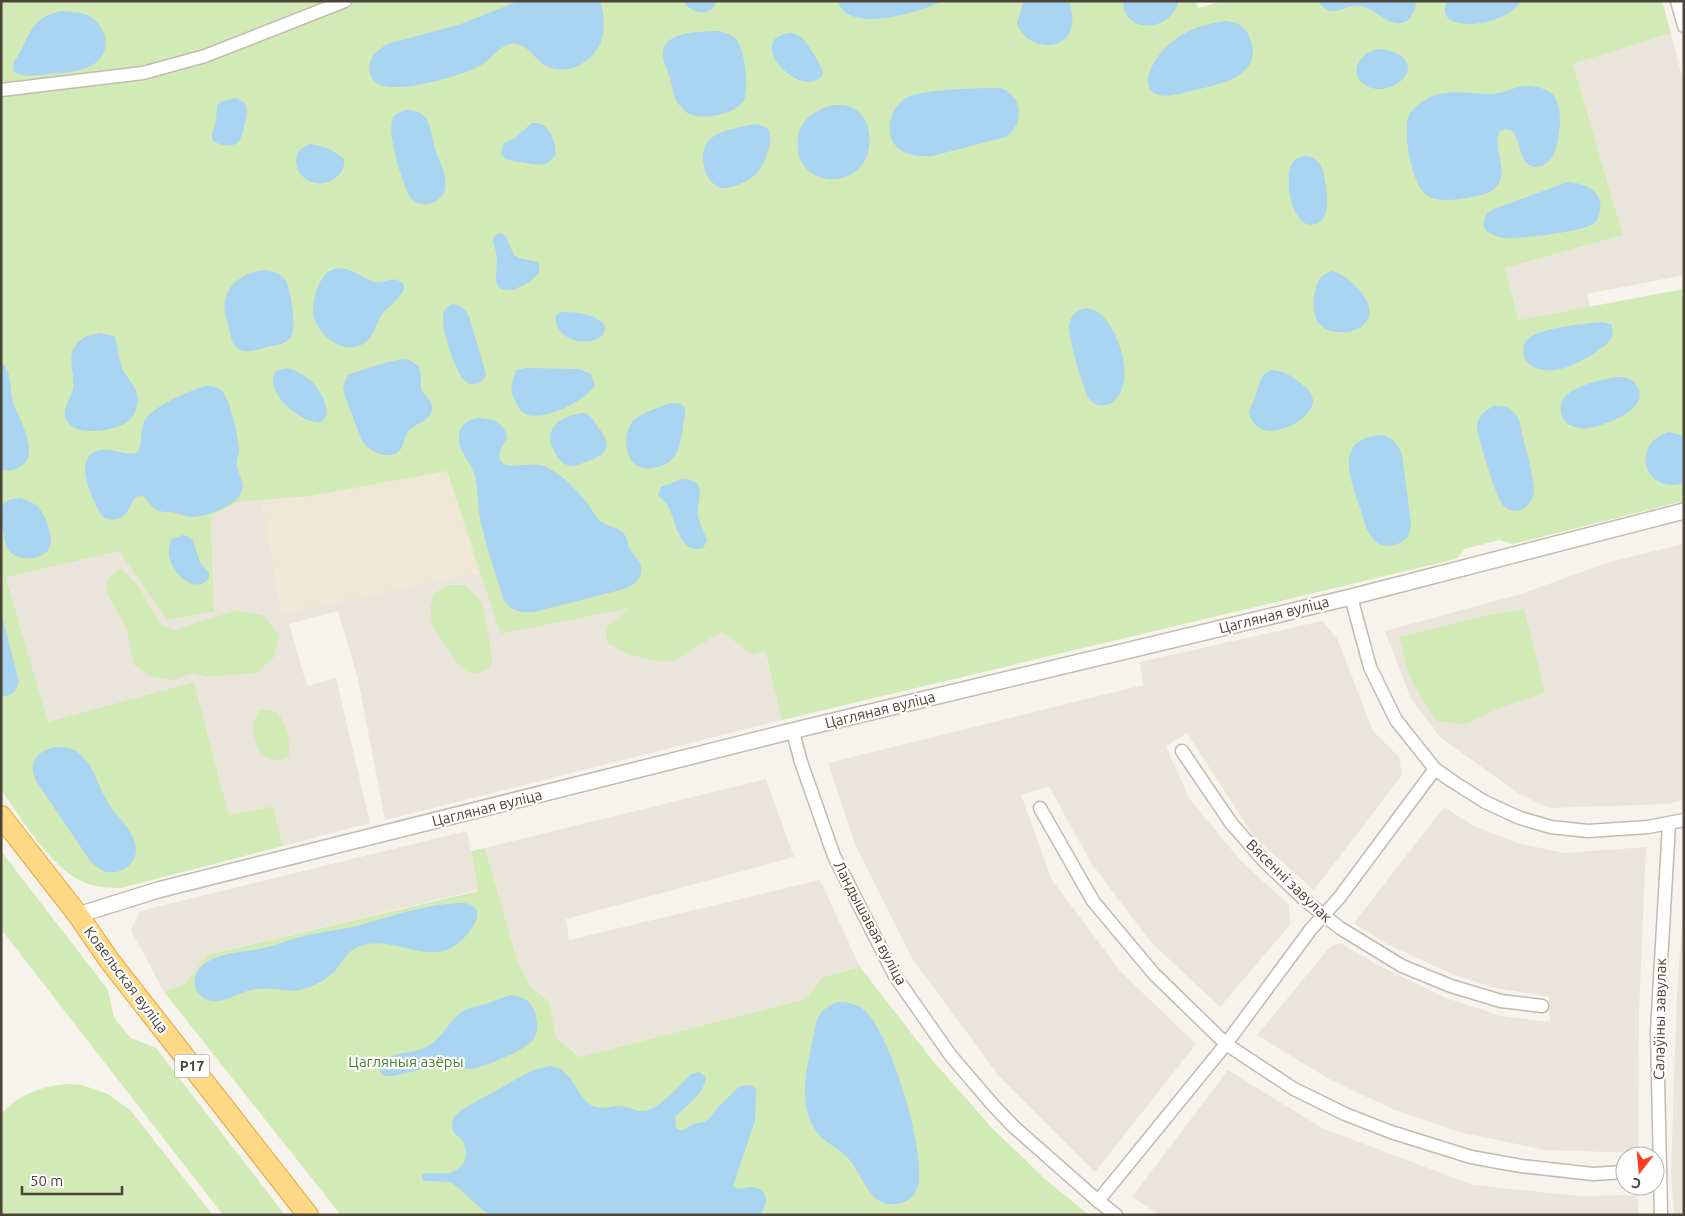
<svg xmlns="http://www.w3.org/2000/svg" width="1685" height="1216" font-family="Ubuntu,sans-serif">
	<style>
		.residential { fill: #eae5da }
		.education { fill: #efe8d6 }
		.green { fill: #d2eab5 }
		.water { fill: #a9d4f2 }
		.lines { fill: none; stroke-linecap: round; stroke-linejoin: round }
		.minor-casing { stroke: #c2bbae; stroke-width: 15 }
		.tertiary-casing { stroke: #c2bbae; stroke-width: 18 }
		.trunk-casing { stroke: #e0a43c; stroke-width: 22 }
		.minor { stroke: #fff; stroke-width: 12 }
		.tertiary { stroke: #fff; stroke-width: 15 }
		.trunk { stroke: #ffd985; stroke-width: 20 }
		.labels { text-anchor: middle; stroke-width: 4.5; stroke-linejoin: round; paint-order: stroke }
		.shield { fill: #fff; stroke: #817c74; stroke-width: 1 }
		.shield-label { font-size: 14px; font-weight: bold; fill: #4b4439 }
		.street-label { font-size: 15px; fill: #4b4439; stroke: #fff }
		.park-label { font-size: 15px; fill: #4a7f2a; stroke: #fff }
	</style>
	<rect width="100%" height="100%" fill="#f6f3ec"/>
	<g class="residential">
		<polygon points="1671,33 1684,85 1684,275 1587,294 1590,307 1519,320 1505,268 1623,235 1573,64"/>
		<polygon points="447,471 500,634 748,583 782,720 385,820 358,679 338,611 289,624 307,686 336,678 370,823 283,846 273,806 229,815 194,682 48,723 6,576 119,550 167,620 214,612 211,517 238,502 310,496"/>
		<polygon points="1684,544 1684,800 1668,804 1549,808 1519,794 1440,737 1411,699 1385,631 1521,594 1609,562"/>
		<polygon points="1322,621 1337,638 1373,731 1399,757 1402,775 1314,890 1254,837 1187,733 1166,746 1189,798 1240,860 1289,905 1290,925 1220,1007 1150,941 1091,863 1049,786 1021,795 1052,880 1121,972 1196,1044 1095,1172 998,1075 912,958 855,844 828,763 1143,685 1140,662"/>
		<polygon points="766,779 794,857 566,919 569,940 820,880 860,967 823,977 806,999 581,1057 556,1038 550,1002 530,986 517,960 485,848"/>
		<polygon points="1444,807 1474,826 1517,843 1565,853 1646,847 1639,1011 1638,1153 1545,1150 1459,1132 1390,1108 1329,1079 1257,1035 1330,947 1340,943 1376,964 1446,998 1502,1016 1550,1022 1549,997 1496,988 1454,975 1387,944 1354,923"/>
		<polygon points="467,831 478,890 207,955 185,984 164,992 131,930 140,911"/>
		<polygon points="1684,900 1684,1215 1674,1215 1671,1171 1677,991"/>
		<polygon points="1228,1070 1322,1128 1473,1185 1580,1196 1637,1195 1639,1215 1160,1215 1132,1197"/>
	</g>
	<polygon class="education" points="447,471 480,573 281,614 261,500 310,496"/>
	<g class="green">
		<path d="M1 1H1196L1198 8 1223 1H1662L1671 33 1573 64 1623 235 1505 268 1519 320 1684 289V501L1513 544 1499 540 1465 549 1456 559 782 720 765 651 753 655 722 632 694 648 677 660 659 662 627 654 607 643 606 627 630 608 500 634 447 471 310 496 238 502 211 517 214 612 167 620 119 551 6 577 48 722 194 682 229 815 273 806 283 846 121 888C108 888 95 887 83 882 49 866 23 820 1 790Z"/>
		<path d="M121 568 137 584 161 625 175 630 237 610 264 616 279 635 274 657 257 673 206 677 193 673 174 680 152 677 134 665C131 653 130 641 127 630 120 609 89 587 121 568Z"/>
		<polygon points="447,585 465,585 481,601 487,625 492,662 488,669 476,674 466,671 458,664 432,625 430,606 434,594"/>
		<polygon points="1524,609 1545,692 1497,709 1466,724 1436,721 1410,678 1399,637 1489,615"/>
		<path d="M261 709 277 712C288 726 290 739 289 756 278 763 271 760 260 754 254 736 248 725 261 709Z"/>
		<polygon points="485,848 517,960 530,986 550,1002 556,1038 580,1057 806,999 823,977 860,967 933,1061 992,1128 1046,1180 1089,1215 341,1215 164,992 185,984 207,955 478,891 471,851"/>
		<polygon points="1,851 108,990 114,1018 131,1038 156,1048 285,1215 223,1215 1,929"/>
		<path d="M68 1084 82 1085 108 1094 130 1110 213 1215H1V1114C19 1094 42 1086 68 1084Z"/>
	</g>
	<g class="water">
		<path d="M519 1H600C604 13 605 27 602 39 596 59 572 75 551 68 535 64 530 42 511 44 499 46 492 58 483 64 466 75 389 98 374 81 369 75 368 67 371 60 375 51 382 47 391 43L461 24Z"/>
		<path d="M683 1H717C711 18 691 14 683 1Z"/>
		<path d="M838 1H943C921 11 848 36 838 1Z"/>
		<path d="M1024 1H1069C1087 55 1027 56 1017 23Z"/>
		<path d="M1123 1H1178V2C1173 29 1125 38 1123 1Z"/>
		<path d="M1318 1H1416C1416 7 1414 14 1409 19 1392 33 1377 8 1360 6 1343 4 1333 22 1318 1Z"/>
		<path d="M1447 1H1520C1510 26 1431 37 1447 1Z"/>
		<path d="M62 11C69 12 78 12 85 14 105 22 115 50 94 64 81 72 64 73 49 74 37 75 25 78 14 72L13 64C15 59 19 55 21 50 32 29 35 16 62 11Z"/>
		<path d="M1225 21C1236 22 1244 25 1249 36 1268 80 1212 85 1183 93 1131 107 1146 62 1172 42 1187 29 1206 24 1225 21Z"/>
		<path d="M719 31C725 33 732 35 736 39 745 49 750 91 743 102 733 115 703 120 689 114 684 111 679 105 676 100 673 93 672 85 670 78 668 71 663 63 663 56 661 30 702 32 719 31Z"/>
		<path d="M790 33C795 34 798 35 802 38 808 44 822 65 823 74 804 104 741 39 790 33Z"/>
		<path d="M1380 49C1390 50 1407 55 1408 67 1409 80 1389 90 1379 89 1349 88 1349 54 1380 49Z"/>
		<path d="M1523 86C1533 86 1544 87 1552 94 1566 105 1561 160 1542 166 1510 174 1528 120 1500 131 1491 149 1510 169 1497 186 1489 195 1477 196 1466 198 1454 200 1439 202 1428 196 1412 187 1403 135 1408 118 1411 109 1419 104 1427 99 1447 88 1468 94 1490 94 1502 94 1512 88 1523 86Z"/>
		<path d="M1000 88C1023 95 1025 123 1006 137L932 156C922 156 912 157 902 151 882 139 888 107 908 97 927 89 978 88 1000 88Z"/>
		<path d="M236 98C239 100 244 101 246 105 249 111 243 138 238 142 234 146 228 146 223 145 207 141 212 136 215 125 217 118 216 112 217 105L223 101Z"/>
		<path d="M834 105C841 105 847 105 853 108 871 117 874 147 864 162 853 180 827 185 810 172 803 166 799 159 798 149 795 125 812 109 834 105Z"/>
		<path d="M406 110C412 110 419 111 424 116 431 124 432 138 435 149 440 163 454 187 439 199 432 205 425 205 417 203 414 201 411 199 409 195 402 181 386 132 393 118 396 113 401 112 406 110Z"/>
		<path d="M532 123C536 123 540 123 543 125 553 131 562 156 549 162 543 166 533 164 526 163 517 162 511 162 503 157L501 153 504 143 515 138Z"/>
		<path d="M755 124C760 125 766 126 769 130 774 140 764 166 757 173 750 180 736 187 726 188 705 189 696 154 709 140 719 130 742 127 755 124Z"/>
		<path d="M312 144 330 149 344 159C345 168 341 174 334 179 302 198 279 150 312 144Z"/>
		<path d="M1308 156C1314 158 1319 161 1322 168 1326 179 1331 212 1322 220 1295 243 1280 177 1294 161 1297 157 1302 156 1308 156Z"/>
		<path d="M1568 182C1584 183 1604 191 1600 211 1599 216 1597 222 1593 224 1581 232 1519 239 1504 238 1497 237 1491 234 1486 231L1483 224 1487 213 1496 208Z"/>
		<path d="M499 233 505 235 514 255 519 258 538 262C546 276 523 286 513 290 490 292 497 275 497 261 497 254 495 248 493 241L494 237Z"/>
		<path d="M340 268C353 269 362 278 375 282 382 284 390 278 397 280 418 287 386 308 382 314 377 323 374 334 367 341 347 358 320 338 314 317 311 306 317 282 326 274 330 270 334 269 340 268Z"/>
		<path d="M267 270C273 272 280 273 284 278 291 287 297 328 291 337 285 345 275 345 267 347 260 349 251 352 244 351 232 349 231 337 229 328 227 319 223 310 225 301 229 281 248 271 267 270Z"/>
		<path d="M1331 271C1350 274 1385 309 1362 326 1358 330 1350 332 1344 332 1322 334 1311 320 1314 298 1316 285 1317 277 1331 271Z"/>
		<path d="M453 304C461 306 465 309 469 316L486 374C484 383 473 388 465 381 455 371 439 325 444 312 445 308 449 306 453 304Z"/>
		<path d="M1086 308C1091 309 1096 310 1100 314 1119 329 1134 377 1117 398 1111 406 1098 409 1090 400 1084 392 1068 337 1069 326 1070 316 1076 310 1086 308Z"/>
		<path d="M561 312C574 312 598 314 605 326 606 351 551 345 556 315Z"/>
		<path d="M1600 322 1611 324C1616 335 1609 343 1600 349 1587 359 1570 368 1555 370 1540 372 1520 366 1524 347 1524 343 1526 340 1529 338 1541 328 1584 324 1600 322Z"/>
		<path d="M100 333 114 336C119 345 117 355 121 365 126 380 142 389 137 406 136 412 132 419 127 422 116 431 74 437 67 421 61 410 71 399 73 388 74 382 73 375 72 369 69 346 78 336 100 333Z"/>
		<path d="M402 359 409 360 419 366 421 378V389C424 396 433 400 432 409 431 421 417 423 410 429 404 435 405 444 400 450 390 462 368 451 362 441L346 399 343 389 345 381 348 375 355 372 385 363Z"/>
		<path d="M1 362C13 373 9 388 13 402 18 417 42 455 20 467 14 470 8 472 1 470Z"/>
		<path d="M287 368C309 374 325 391 327 414L322 422C302 425 262 392 276 371Z"/>
		<path d="M526 368 579 369 591 374 595 384C590 400 539 424 524 413 518 409 516 402 513 396 510 386 512 379 517 370Z"/>
		<path d="M1271 370C1283 370 1290 375 1299 382 1305 386 1312 392 1313 400 1315 421 1255 451 1249 411L1255 398 1260 381 1264 374Z"/>
		<path d="M1617 377C1626 377 1634 379 1638 388 1649 411 1603 426 1588 428 1581 429 1570 427 1566 422 1560 417 1559 404 1564 398 1574 385 1602 380 1617 377Z"/>
		<path d="M205 386C211 386 217 386 222 391 230 399 239 439 239 450 239 455 236 459 237 465 238 474 245 482 242 491 238 505 206 517 193 517 185 517 178 513 171 512 167 512 163 512 159 511 151 508 149 501 143 496 140 496 138 496 135 498 132 501 131 506 129 509 123 520 112 523 102 516 93 501 69 453 102 450 114 448 125 456 137 453 144 443 139 433 144 422 152 406 187 392 205 386Z"/>
		<path d="M671 403C692 402 684 415 683 427 680 448 677 465 652 468 625 472 620 436 633 421 642 412 660 407 671 403Z"/>
		<path d="M1494 406C1506 405 1513 409 1519 420 1523 440 1532 468 1534 488 1535 505 1517 519 1503 505 1497 499 1476 434 1477 425 1478 415 1486 410 1494 406Z"/>
		<path d="M585 413C592 416 594 421 598 427 613 447 608 454 586 462 580 464 574 468 567 465 560 462 556 455 553 448 542 426 566 414 585 413Z"/>
		<path d="M477 418C491 418 505 422 507 438 504 445 495 455 502 462 510 471 532 460 546 467 563 475 578 491 589 505 592 510 595 516 600 521 606 526 614 526 621 531 628 536 627 544 631 551 633 554 636 557 638 560 647 574 637 584 624 589L534 612C520 613 510 611 503 598 495 572 486 546 480 519 477 504 479 488 474 473 470 459 457 452 459 435 460 425 468 420 477 418Z"/>
		<path d="M1669 432 1684 436V483C1644 495 1629 444 1669 432Z"/>
		<path d="M1383 435C1394 439 1398 444 1402 455L1411 523C1410 527 1411 531 1409 534 1402 547 1382 550 1373 539 1366 531 1363 518 1360 507 1349 477 1334 437 1383 435Z"/>
		<path d="M683 479C710 481 696 497 698 515 699 524 705 532 707 541L703 548C679 555 676 521 668 506 665 501 661 499 658 494L661 487Z"/>
		<path d="M20 498C26 500 32 502 37 506 45 513 55 538 49 549 46 554 39 557 33 558 26 559 17 558 11 553 3 546 0 515 3 505 6 499 13 499 20 498Z"/>
		<path d="M183 535 189 537 193 541 200 562 209 573V578C192 600 158 561 172 539Z"/>
		<path d="M1 612 19 682C16 691 12 697 1 696Z"/>
		<path d="M56 747C67 747 75 748 83 757 95 769 98 786 107 801 116 817 134 829 136 849 137 864 120 875 107 872 100 870 96 866 91 862L36 781C28 762 36 751 56 747Z"/>
		<path d="M463 903C496 907 464 941 451 948 424 963 388 933 358 947 346 952 343 962 335 971 329 976 323 981 316 984 292 997 280 986 257 989 243 990 228 1002 214 1001 206 1001 199 996 196 989 191 977 199 966 209 961 225 952 247 952 264 948 278 945 291 939 304 936 324 931 344 930 364 924 397 914 428 904 463 903Z"/>
		<path d="M511 995C520 996 529 999 533 1008 538 1017 539 1033 532 1041 525 1050 481 1069 469 1069 458 1069 449 1063 438 1065 423 1068 409 1073 393 1076 386 1076 382 1076 379 1069 384 1049 413 1056 428 1046 443 1037 448 1023 460 1013 466 1008 474 1007 482 1005 492 1003 500 997 511 995Z"/>
		<path d="M838 1002C847 1002 855 1003 863 1009 890 1030 929 1157 917 1189 914 1197 908 1201 901 1203 870 1212 863 1174 848 1158 838 1147 822 1142 814 1128 799 1103 806 1071 812 1043 814 1035 815 1025 818 1018 822 1009 830 1005 838 1002Z"/>
		<path d="M549 1066C571 1068 573 1088 587 1102 595 1110 606 1108 616 1106 628 1105 634 1111 643 1111 658 1111 681 1084 691 1074L699 1072 706 1077C705 1093 686 1106 675 1117L676 1128 682 1131 693 1124 704 1122 709 1119 718 1107 740 1086 751 1085 756 1089 755 1121 733 1186C740 1192 745 1186 753 1187 770 1190 768 1204 760 1215H489L469 1198 460 1189 450 1182 426 1181 422 1179V1175L423 1174C433 1171 444 1176 454 1171 467 1166 470 1149 461 1139 457 1135 452 1133 452 1126 452 1119 456 1115 461 1110L531 1071Z"/>
	</g>
	<g class="lines">
		<g class="minor-casing">
			<g id="minor">
				<polyline points="1677,1 1684,26"/>
				<polyline points="1,90 143,73 205,56 345,1"/>
				<polyline points="1351,597 1370,667 1396,720 1435,769 1452,781 1485,802 1520,818 1551,827 1588,831 1648,827 1684,820"/>
				<polyline points="793,732 801,762 834,856 895,976 951,1056 993,1105 1014,1127 1098,1201 1116,1215"/>
				<polyline points="1182,751 1231,823 1265,862 1306,901 1340,928 1402,966 1451,986 1501,1001 1542,1006"/>
				<polyline points="1040,808 1093,901 1154,974 1226,1044 1294,1089 1345,1114 1391,1132 1471,1157 1521,1166 1593,1174 1625,1172"/>
				<polyline points="1098,1201 1226,1044 1311,929 1339,898 1435,769"/>
				<polyline points="1661,1215 1657,1031 1669,824"/>
			</g>
		</g>
		<g class="tertiary-casing">
			<polyline id="tertiary" points="78,915 158,890 317,850 804,728 1351,597 1684,511"/>
		</g>
		<g class="trunk-casing">
			<polyline id="trunk" points="1,816 78,915 109,960 308,1215"/>
		</g>
		<use href="#minor" class="minor"/>
		<use href="#tertiary" class="tertiary"/>
		<use href="#trunk" class="trunk"/>
	</g>
	<g class="labels">
		<rect class="shield" x="174.5" y="1054.5" width="35" height="23" rx="4"/>
		<g class="shield-label">
			<text x="192" y="1071">Р17</text>
		</g>
		<g class="street-label">
			<text transform="translate(1274 615) rotate(-14)" y="5">Цагляная вуліца</text>
			<text transform="translate(880 710) rotate(-14)" y="5">Цагляная вуліца</text>
			<text transform="translate(487 808) rotate(-14)" y="5">Цагляная вуліца</text>
			<text transform="translate(1289 881) rotate(44)" y="5">Вясенні завулак</text>
			<text transform="translate(870 923) rotate(62)" y="5">Ландышавая вуліца</text>
			<text transform="translate(126 980) rotate(53)" y="5">Ковельская вуліца</text>
			<text transform="translate(1660 1019) rotate(-89)" y="5">Салаўіны завулак</text>
		</g>
		<g class="park-label">
			<text x="406" y="1067">Цагляныя азёры</text>
		</g>
	</g>
	<rect width="1685" height="1216" fill="none" stroke="#4b4439" stroke-width="5"/>
	<g transform="translate(1640 1171) rotate(196)"><circle r="24" fill="#ffffff" stroke="#b7b4b0"/>
	<path d="M0-4L9 19L0 12L-9 19Z" fill="#fc3f1d"/>
	<text y="-8" font-size="14" font-weight="bold" text-anchor="middle" fill="#4b4439">С</text>
	</g>
	<path d="M22 1186v8h100v-8" fill="none" stroke="#4b4439" stroke-width="2.5"/>
	<text x="30" y="1186" font-size="15" fill="#4b4439" stroke="#ffffff" stroke-width="4" paint-order="stroke">50 m</text>
</svg>
